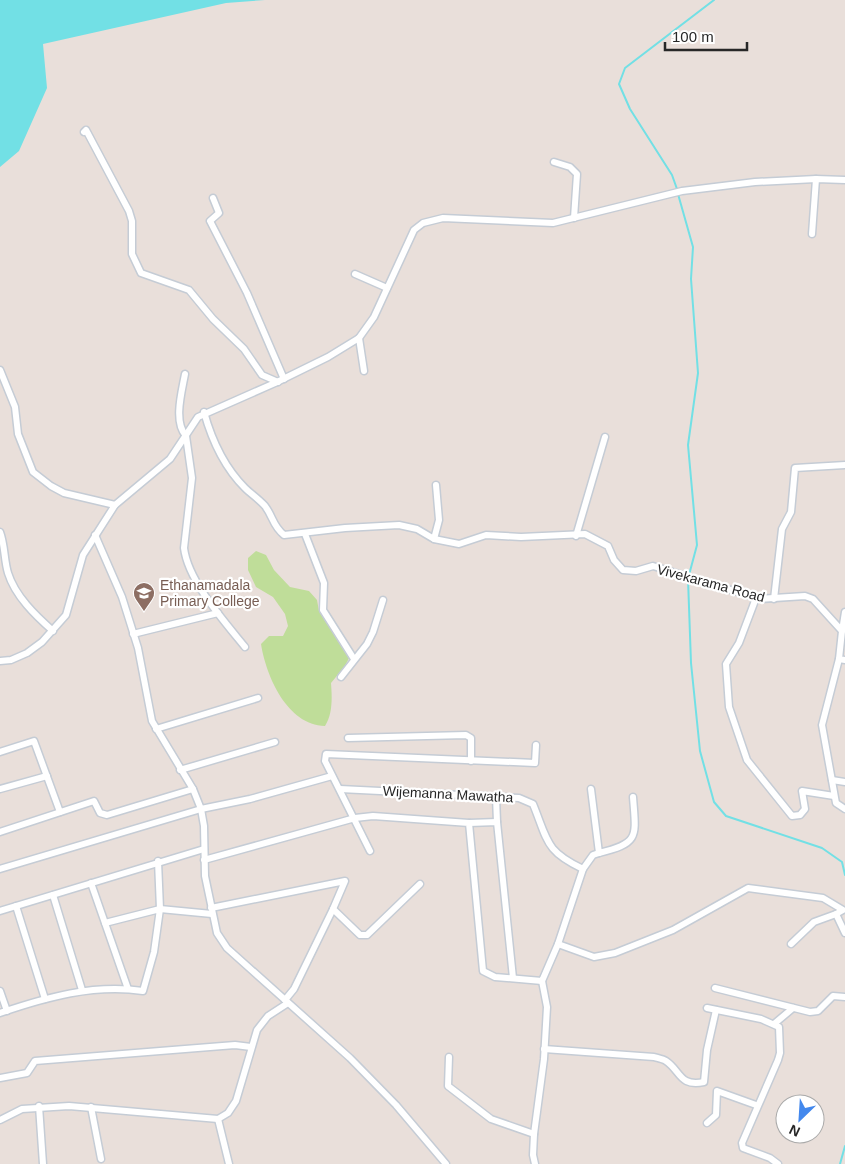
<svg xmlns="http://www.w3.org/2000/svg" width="845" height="1164" font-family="Arial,sans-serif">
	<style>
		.green { fill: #bfdd99 }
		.water { fill: #72e0e5 }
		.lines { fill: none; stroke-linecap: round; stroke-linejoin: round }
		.stream { stroke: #72e0e5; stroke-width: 2 }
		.street-casing { stroke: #c5ccd5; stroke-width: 9 }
		.street { stroke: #fff; stroke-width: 6 }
		.labels { text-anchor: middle; stroke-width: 4.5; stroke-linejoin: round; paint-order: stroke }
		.street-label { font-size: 14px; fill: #272727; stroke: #fff }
		.education-label { font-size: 14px; fill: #785e54; stroke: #fff; text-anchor: start }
	</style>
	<rect width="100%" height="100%" fill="#e9dfda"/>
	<path class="green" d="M256 551 266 555 274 570 290 587 309 591 317 600 319 611 349 658 345 666 331 683C332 696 333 714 325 726 287 725 266 676 261 644L269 636H283L288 626 285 614 273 597 256 587 248 570V558Z"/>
	<polygon class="water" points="0,0 265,0 226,3 43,44 47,88 19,151 0,167"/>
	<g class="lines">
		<g class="stream">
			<polyline points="677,189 672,175 630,109 619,84 625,68 714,0"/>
			<polyline points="678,194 693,247 691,279 698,373 688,445 697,545 689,575"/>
			<polyline points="688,579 691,663 700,751 714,802 726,816 822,848 842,862 845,875"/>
			<polyline points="840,1164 845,1146"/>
		</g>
		<g class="street-casing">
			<g id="street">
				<polyline points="84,132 86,130 129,211 132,221 132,254 141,273 189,290 213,319 244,349 262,375 278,382"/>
				<polyline points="554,162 570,167 577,174 574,218"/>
				<polyline points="213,198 219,213 210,221 247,293 284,379"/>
				<polyline points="812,234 816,179"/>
				<polyline points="355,274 387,288"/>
				<polyline points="359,338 364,371"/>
				<polyline points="0,370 15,407 18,434 33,472 51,486 64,493 115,505"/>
				<path d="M185 374C182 391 173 422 186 436L192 478 184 548C188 581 224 621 245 647"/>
				<path d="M204 412C212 441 224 467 245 488 251 494 259 499 265 506 274 518 272 525 284 535L345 528 399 525 417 529 434 539 459 544 486 535 521 537 585 534 608 546 614 560 623 570 636 571 653 566 760 599 805 596 813 599 842 631 839 659 845 660"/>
				<path d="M0 532C5 545 4 560 8 573 15 596 36 616 53 631"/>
				<polyline points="305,534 324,583 323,610 354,659"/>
				<polyline points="95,535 122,597 138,648 152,721 193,789 201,809 204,826 205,876 217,933 227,948 350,1058 396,1105 446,1164"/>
				<polyline points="576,536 605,437"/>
				<polyline points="434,539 439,520 436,485"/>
				<polyline points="756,598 739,643 726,664 729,707 747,760 792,816 800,815 805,809 802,791 834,796"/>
				<polyline points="774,599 782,529 791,512 795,468 845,465"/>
				<polyline points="842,631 845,612"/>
				<polyline points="133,634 218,613"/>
				<polyline points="839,659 822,725 836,803 845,809"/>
				<polyline points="0,661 11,660 27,653 42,642 66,615 83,555 115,505 170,459 198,417 275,383 328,357 359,338 374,317 414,230 423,223 443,218 553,223 682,191 755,182 816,179 845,180"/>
				<polyline points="341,677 367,644 373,632 383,600"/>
				<polyline points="156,729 258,698"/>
				<polyline points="348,738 466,735 471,738 471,761"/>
				<polyline points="0,752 34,741 60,812"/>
				<polyline points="180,770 275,742"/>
				<polyline points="832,780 845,782"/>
				<polyline points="0,789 47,776"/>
				<path d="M340 789 519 798 533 804C548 841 545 851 583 869L558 944 594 957 615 953 673 930 748 888 823 898 843 910 836 914 845 933"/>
				<path d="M591 789 599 853C640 843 636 837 633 797"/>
				<polyline points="496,797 497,822"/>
				<polyline points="469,823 497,822 513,978"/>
				<polyline points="0,832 94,801 100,813 107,815 193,789"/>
				<polyline points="370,851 325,761 326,754 535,763 536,745"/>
				<polyline points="204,860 355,818 373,816 469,823 483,971 495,977 542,981 558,944"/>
				<polyline points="158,861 160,909 212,914"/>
				<polyline points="0,869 201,809 250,799 332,776"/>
				<polyline points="583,869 593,855 599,853"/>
				<polyline points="91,883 128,989"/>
				<polyline points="53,895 82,990"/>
				<polyline points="16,906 45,999"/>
				<polyline points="211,908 345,881 333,909 360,935 367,935 420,884"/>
				<polyline points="0,911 204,849"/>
				<polyline points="791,944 814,922 836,914"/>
				<polyline points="715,988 810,1012 818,1011 833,996 845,997"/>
				<polyline points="0,991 7,1011"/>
				<polyline points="285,1000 294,989 333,909"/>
				<polyline points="707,1008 761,1019 779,1027 780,1053 778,1060 742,1143 743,1148 770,1158 778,1164"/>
				<path d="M0 1013C47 997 93 984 143 991L154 952 160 909 105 923"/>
				<polyline points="774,1024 793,1008"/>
				<path d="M544 1049 654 1057C657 1058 663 1059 666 1061 681 1071 679 1087 704 1082L707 1050 716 1010"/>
				<polyline points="449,1057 448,1086 491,1119 534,1134"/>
				<polyline points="0,1078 27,1073 35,1061 235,1045 251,1047"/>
				<polyline points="39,1106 43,1164"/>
				<polyline points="91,1107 101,1159"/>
				<polyline points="218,1119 229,1164"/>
				<polyline points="0,1120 22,1109 69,1106 218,1119 228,1113 236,1101 257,1030 268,1016 288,1003"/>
				<polyline points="707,1123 716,1115 717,1091 756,1105"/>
				<polyline points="535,1164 533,1155 534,1134 544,1059 547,1007 542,981"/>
			</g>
		</g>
		<use href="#street" class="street"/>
	</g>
	<defs>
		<g id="school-pin" transform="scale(1.125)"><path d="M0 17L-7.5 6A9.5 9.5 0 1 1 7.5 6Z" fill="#8d6e63" stroke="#fff"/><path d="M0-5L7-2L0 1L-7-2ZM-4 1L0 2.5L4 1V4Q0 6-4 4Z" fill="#fff"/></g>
	</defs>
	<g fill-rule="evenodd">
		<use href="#school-pin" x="144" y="593"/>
	</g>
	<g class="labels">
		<g class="street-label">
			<text transform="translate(711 583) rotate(15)" y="5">Vivekarama Road</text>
			<text transform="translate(448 794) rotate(3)" y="5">Wijemanna Mawatha</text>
		</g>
		<g class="education-label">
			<text x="160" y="590">Ethanamadala<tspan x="160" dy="16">Primary College</tspan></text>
		</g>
	</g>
	<g transform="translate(800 1119) rotate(205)"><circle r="24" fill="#ffffff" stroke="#a9a9a9"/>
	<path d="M0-4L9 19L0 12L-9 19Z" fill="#4388ed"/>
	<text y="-8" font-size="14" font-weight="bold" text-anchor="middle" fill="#272727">N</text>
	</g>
	<path d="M665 42v8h82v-8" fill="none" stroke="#272727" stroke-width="2.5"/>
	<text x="672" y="42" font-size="15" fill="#272727" stroke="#ffffff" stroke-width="4" paint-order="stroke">100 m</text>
</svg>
